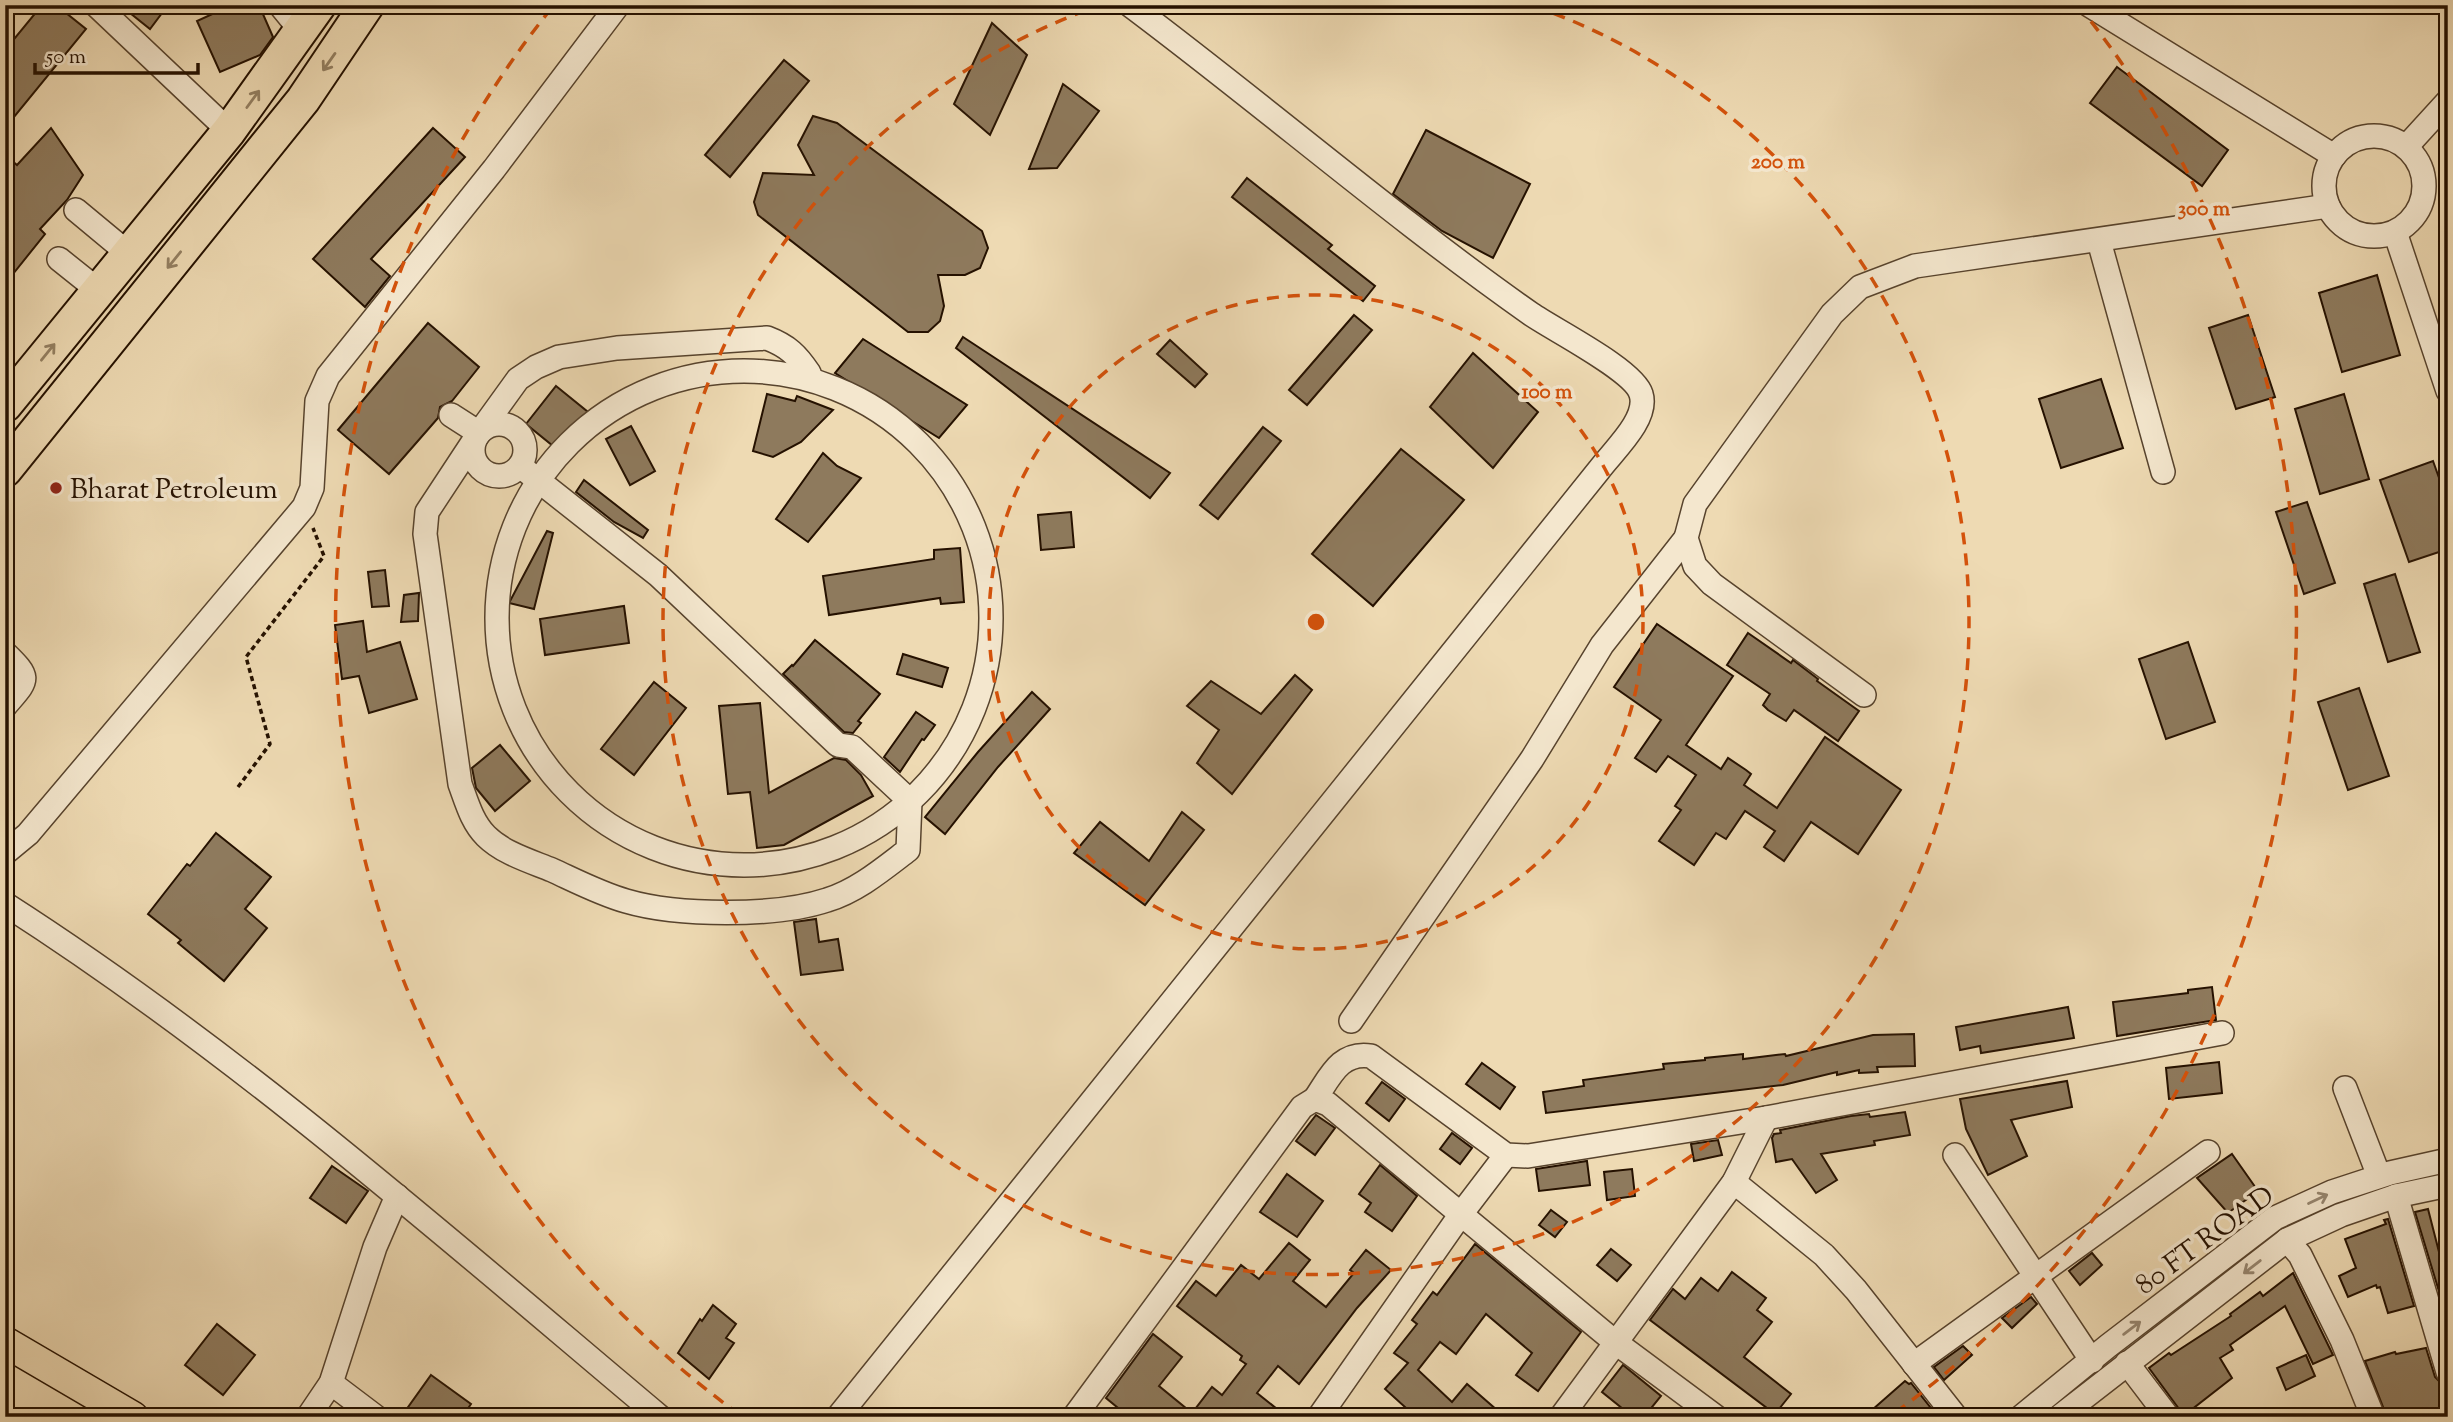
<svg xmlns="http://www.w3.org/2000/svg" width="2453" height="1422" font-family="'Sorts Mill Goudy',serif">
	<style>
		.building { fill: #8e7a5d; stroke: #251100; stroke-width: 2 }
		.lines { fill: none; stroke-linecap: round; stroke-linejoin: round }
		.minor-casing { stroke: #57432d; stroke-width: 26 }
		.major-casing { stroke: #251100; stroke-width: 33 }
		.highway-casing { stroke: #251100; stroke-width: 37 }
		.path { stroke: #251100; stroke-width: 3.5; stroke-dasharray: 5 3.5; stroke-linecap: butt }
		.minor { stroke: #f4e7ce; stroke-width: 23 }
		.major { stroke: #eedab3; stroke-width: 30 }
		.highway { stroke: #eedab3; stroke-width: 33 }
		.oneway { stroke: #948062 }
		.oneway2 { stroke: #978771 }
		.ring { fill: none; stroke: #d4520b; stroke-width: 3.5; stroke-dasharray: 12 9 }
		.poi-dot { fill: #8f2418; stroke: #f4e7ce; stroke-width: 2.5 }
		.labels { text-anchor: middle; stroke-width: 7; stroke-linejoin: round; paint-order: stroke }
		.poi-label { font-size: 28px; fill: #251100; stroke: #f4e7ce; text-anchor: start }
		.street-label { font-size: 28px; fill: #251100; stroke: #f4e7ce }
		.centre { fill: #d4520b; stroke: #f4e7ce; stroke-width: 3.5 }
		.ring-label { font-size: 21px; text-anchor: middle; font-weight: bold; fill: #d4520b; stroke: #f4e7ce; stroke-width: 7; stroke-linejoin: round; paint-order: stroke }
	</style>
	<rect width="100%" height="100%" fill="#eedab3"/>
	<filter id="stains"><feTurbulence type="fractalNoise" baseFrequency=".00286" numOctaves="4"/><feColorMatrix values="0 0 0 0 .2 0 0 0 0 .09 0 0 0 0 .02 0 0 0 .5 -.17"/></filter>
	<radialGradient id="worn" r=".72"><stop offset=".6" stop-color="#630" stop-opacity="0"/><stop offset="1" stop-color="#630" stop-opacity=".3"/></radialGradient>
	<g class="building">
		<polygon points="42,5 56,5 86,29 5,128 5,50"/>
		<polygon points="120,5 168,5 150,29"/>
		<polygon points="232,5 259,5 273,37 260,55 220,72 197,21"/>
		<polygon points="992,23 1027,55 990,135 954,104"/>
		<polygon points="784,60 809,81 730,177 705,155"/>
		<polygon points="2117,67 2228,150 2202,186 2090,103"/>
		<polygon points="1063,84 1099,111 1057,168 1029,169"/>
		<polygon points="813,116 837,123 982,231 988,248 980,268 965,275 938,275 944,306 940,321 928,332 908,332 758,215 754,202 763,173 814,175 798,145"/>
		<polygon points="51,128 83,175 67,200 40,229 45,234 5,284 5,155 17,165"/>
		<polygon points="433,128 465,157 371,259 390,276 365,307 313,259"/>
		<polygon points="1426,130 1530,184 1493,258 1442,231 1393,194"/>
		<polygon points="1247,178 1332,245 1328,249 1375,286 1363,301 1232,197"/>
		<polygon points="2377,275 2400,355 2342,372 2319,293"/>
		<polygon points="1354,315 1372,330 1307,405 1289,390"/>
		<polygon points="2248,315 2275,397 2236,409 2209,328"/>
		<polygon points="428,323 479,367 452,401 440,407 438,418 389,474 338,430"/>
		<polygon points="963,337 1170,473 1150,498 956,348"/>
		<polygon points="863,339 967,405 939,438 835,373"/>
		<polygon points="1170,340 1207,374 1195,387 1157,354"/>
		<polygon points="1473,353 1538,412 1493,468 1430,407"/>
		<polygon points="2101,379 2123,448 2061,468 2039,399"/>
		<polygon points="556,386 588,412 558,450 526,424"/>
		<polygon points="767,394 795,401 797,396 833,410 801,442 773,457 753,451"/>
		<polygon points="2344,394 2369,479 2320,494 2295,409"/>
		<polygon points="631,426 655,471 630,485 606,439"/>
		<polygon points="1263,427 1281,441 1218,519 1200,505"/>
		<polygon points="1401,449 1464,500 1373,606 1312,554"/>
		<polygon points="823,453 837,466 861,478 808,542 776,519"/>
		<polygon points="2433,461 2448,503 2448,549 2409,562 2380,480"/>
		<polygon points="584,480 648,530 643,538 614,522 576,492"/>
		<polygon points="2307,502 2335,583 2304,594 2276,512"/>
		<polygon points="1071,512 1074,547 1041,550 1038,515"/>
		<polygon points="547,531 553,533 534,609 509,603"/>
		<polygon points="960,548 964,602 941,604 940,598 829,615 823,576 934,559 934,550"/>
		<polygon points="385,570 389,606 372,607 368,572"/>
		<polygon points="2395,574 2420,652 2388,662 2364,584"/>
		<polygon points="419,593 418,621 401,622 404,595"/>
		<polygon points="624,606 629,643 545,655 540,619"/>
		<polygon points="363,621 367,652 400,642 417,699 369,713 359,676 342,679 335,625"/>
		<polygon points="1657,624 1733,676 1686,745 1721,769 1728,758 1746,770 1751,774 1744,785 1777,808 1825,737 1901,790 1858,854 1811,822 1784,861 1764,847 1775,831 1745,811 1726,839 1716,833 1694,865 1659,841 1681,810 1675,806 1696,775 1668,756 1656,772 1635,758 1661,720 1614,687"/>
		<polygon points="1748,633 1791,663 1793,660 1818,679 1817,681 1859,711 1838,741 1794,710 1786,721 1768,710 1763,705 1770,694 1727,665"/>
		<polygon points="815,640 880,694 858,721 861,723 853,733 844,732 783,674 792,665 793,666"/>
		<polygon points="2188,642 2215,722 2166,739 2139,659"/>
		<polygon points="903,654 948,668 942,687 897,674"/>
		<polygon points="1295,675 1312,690 1232,794 1197,763 1219,730 1187,706 1211,681 1261,714"/>
		<polygon points="654,682 686,708 634,775 601,749"/>
		<polygon points="2359,688 2389,776 2348,790 2318,702"/>
		<polygon points="1032,692 1050,709 998,767 945,834 925,817 978,752"/>
		<polygon points="760,703 769,793 834,758 846,760 861,775 873,796 784,845 757,848 750,792 728,794 719,706"/>
		<polygon points="916,712 935,725 924,740 922,739 900,772 884,757"/>
		<polygon points="500,745 530,781 495,811 476,788 472,768"/>
		<polygon points="1182,812 1204,830 1145,905 1074,853 1100,822 1149,861"/>
		<polygon points="216,833 271,877 245,909 267,928 224,981 178,943 181,940 148,914 187,864 190,866"/>
		<polygon points="816,919 819,942 838,939 843,970 801,975 794,922"/>
		<polygon points="2212,987 2216,1020 2117,1036 2113,1002 2188,993 2188,990"/>
		<polygon points="2068,1007 2074,1038 1981,1053 1980,1046 1960,1050 1956,1027"/>
		<polygon points="1914,1034 1915,1066 1877,1067 1878,1072 1859,1073 1859,1070 1837,1075 1837,1072 1783,1085 1546,1113 1543,1092 1584,1086 1583,1080 1664,1069 1663,1064 1705,1060 1705,1058 1743,1054 1743,1059 1785,1054 1786,1056 1873,1035"/>
		<polygon points="2219,1062 2222,1093 2169,1099 2166,1068"/>
		<polygon points="1482,1063 1515,1087 1500,1109 1466,1084"/>
		<polygon points="2067,1081 2072,1107 2011,1120 2027,1156 1988,1175 1966,1129 1960,1099"/>
		<polygon points="1382,1082 1405,1099 1389,1121 1366,1103"/>
		<polygon points="1905,1112 1910,1135 1874,1141 1875,1145 1821,1154 1837,1180 1816,1193 1792,1159 1776,1162 1772,1138 1774,1134 1781,1133 1780,1130 1851,1116 1869,1114 1870,1117"/>
		<polygon points="1316,1115 1335,1128 1315,1155 1296,1141"/>
		<polygon points="1452,1133 1472,1148 1460,1164 1440,1149"/>
		<polygon points="1718,1140 1722,1155 1694,1161 1691,1144"/>
		<polygon points="2232,1154 2258,1191 2228,1213 2197,1178"/>
		<polygon points="1587,1161 1590,1185 1539,1191 1536,1169"/>
		<polygon points="1380,1165 1417,1196 1392,1231 1365,1212 1371,1203 1359,1194"/>
		<polygon points="332,1166 368,1191 346,1223 310,1198"/>
		<polygon points="1632,1169 1635,1196 1607,1200 1604,1172"/>
		<polygon points="1287,1174 1323,1201 1297,1237 1260,1212"/>
		<polygon points="2428,1209 2448,1287 2448,1295 2441,1298 2415,1212"/>
		<polygon points="1551,1210 1567,1222 1555,1237 1539,1225"/>
		<polygon points="2388,1219 2414,1306 2388,1313 2380,1287 2377,1288 2376,1285 2348,1297 2339,1276 2356,1268 2345,1239 2386,1224 2384,1220"/>
		<polygon points="1289,1243 1310,1260 1293,1281 1326,1307 1354,1273 1350,1270 1366,1250 1391,1270 1357,1308 1299,1384 1278,1366 1257,1393 1287,1417 1129,1417 1106,1398 1153,1334 1182,1357 1159,1386 1192,1413 1212,1387 1222,1395 1246,1364 1240,1360 1242,1356 1177,1306 1196,1281 1216,1296 1241,1265 1259,1279"/>
		<polygon points="1475,1244 1581,1332 1538,1391 1516,1375 1532,1353 1486,1314 1456,1354 1440,1342 1418,1370 1452,1402 1467,1384 1505,1417 1416,1417 1385,1389 1408,1363 1394,1353 1417,1324 1412,1320 1433,1292 1437,1295"/>
		<polygon points="1611,1249 1631,1265 1617,1281 1597,1265"/>
		<polygon points="2092,1253 2102,1265 2080,1285 2069,1271"/>
		<polygon points="1732,1272 1766,1298 1757,1310 1772,1322 1744,1357 1791,1394 1775,1414 1650,1320 1673,1289 1685,1299 1701,1278 1718,1291"/>
		<polygon points="2293,1273 2333,1355 2313,1364 2285,1306 2230,1345 2233,1350 2220,1358 2232,1378 2182,1417 2179,1409 2149,1368 2169,1353 2171,1355 2231,1316 2230,1314 2260,1292 2263,1296"/>
		<polygon points="2031,1297 2037,1304 2012,1328 2002,1318"/>
		<polygon points="713,1305 736,1324 726,1338 734,1343 709,1379 678,1353 700,1319 702,1321"/>
		<polygon points="217,1324 255,1355 223,1395 185,1365"/>
		<polygon points="1963,1346 1972,1355 1944,1380 1934,1367"/>
		<polygon points="2426,1348 2435,1377 2442,1384 2444,1392 2448,1391 2448,1417 2387,1417 2365,1361 2395,1352 2396,1354"/>
		<polygon points="2306,1355 2315,1376 2286,1390 2277,1368"/>
		<polygon points="1623,1365 1661,1396 1644,1417 1633,1417 1602,1392"/>
		<polygon points="431,1375 471,1404 462,1417 401,1417"/>
		<polygon points="1905,1381 1909,1384 1911,1383 1938,1417 1864,1417"/>
	</g>
	<g class="lines">
		<g class="minor-casing">
			<g id="minor">
				<polyline points="96,5 229,131"/>
				<polyline points="280,5 302,32"/>
				<polyline points="2089,5 2334,156"/>
				<circle cx="2374" cy="186" r="50"/>
				<polyline points="2406,147 2448,101"/>
				<polyline points="76,210 129,254"/>
				<polyline points="2395,232 2448,391"/>
				<polyline points="2099,241 2163,472"/>
				<polyline points="59,259 99,291"/>
				<circle cx="744" cy="618" r="247"/>
				<polyline points="451,415 479,433"/>
				<circle cx="499" cy="450" r="26"/>
				<path d="M520 466 658 575 838 745 852 747 910 801 908 850C883 869 857 891 827 900 776 917 677 916 626 901 601 894 576 881 552 870 530 861 503 853 486 836 472 822 467 803 460 784L425 534 427 512 479 433 518 379 536 367 559 357 617 348 767 338C788 346 797 355 809 373"/>
				<path d="M5 653C32 679 28 679 5 706"/>
				<polyline points="1864,695 1712,584 1695,566 1686,538 1695,504 1832,314 1860,287 1915,266 2328,206"/>
				<polyline points="5,853 28,834 304,507 312,488 317,401 328,376 494,169 618,5"/>
				<path d="M5 904C239 1054 448 1239 660 1417"/>
				<polyline points="1351,1021 1532,759 1602,645 1686,538"/>
				<polyline points="2345,1088 2379,1176"/>
				<path d="M1315 1099C1330 1077 1340 1051 1371 1056L1506 1155 1528 1156 1766 1118 2222 1033"/>
				<polyline points="1955,1155 2092,1361"/>
				<polyline points="1734,1182 1824,1255 1856,1290 1956,1417"/>
				<polyline points="2396,1196 2448,1372"/>
				<polyline points="2287,1240 2300,1255 2342,1340 2373,1417"/>
				<polyline points="2127,1363 2168,1417"/>
				<polyline points="1914,1364 2208,1152"/>
				<polyline points="331,1383 376,1417"/>
				<polyline points="308,1417 331,1383 375,1247 397,1196"/>
				<path d="M838 1417 1599 470C1613 451 1649 419 1641 394 1634 370 1554 330 1531 314 1393 217 1265 106 1130 5"/>
				<polyline points="1074,1417 1302,1107 1315,1099 1328,1104 1615,1342 1716,1417"/>
				<polyline points="1319,1417 1461,1214 1506,1155"/>
				<polyline points="1561,1417 1734,1182 1766,1118"/>
				<polyline points="2021,1417 2108,1346 2275,1218 2332,1192 2390,1173 2448,1160"/>
				<polyline points="2059,1417 2287,1240 2341,1215 2396,1196 2448,1185"/>
			</g>
		</g>
		<g class="major-casing">
			<polyline id="major" points="5,1342 133,1417"/>
		</g>
		<g class="highway-casing">
			<g id="highway">
				<polyline points="5,405 229,131 319,5"/>
				<polyline points="5,470 303,100 367,5"/>
			</g>
		</g>
		<polyline class="path" points="238,787 270,744 246,657 324,556 313,528"/>
		<use href="#minor" class="minor"/>
		<use href="#major" class="major"/>
		<use href="#highway" class="highway"/>
	</g>
	<defs><path id="oneway-shaft" d="M-6 0H5M1.5-3L5.5 0L1.5 3" fill="none" stroke-width="1.6" stroke-linecap="round" stroke-linejoin="round" transform="scale(1.75)"/></defs>
	<g class="oneway">
		<use href="#oneway-shaft" transform="translate(329 62) rotate(125)"/>
		<use href="#oneway-shaft" transform="translate(253 99) rotate(-54)"/>
		<use href="#oneway-shaft" transform="translate(174 260) rotate(129)"/>
		<use href="#oneway-shaft" transform="translate(48 352) rotate(-51)"/>
	</g>
	<g class="oneway2">
		<use href="#oneway-shaft" transform="translate(2318 1199) rotate(-25)"/>
		<use href="#oneway-shaft" transform="translate(2252 1267) rotate(142)"/>
		<use href="#oneway-shaft" transform="translate(2132 1328) rotate(-37)"/>
	</g>
	<g class="ring">
		<circle cx="1316" cy="622" r="327"/>
		<path d="M1534 6A653 653 0 1 1 1098 6"/>
		<path d="M740 1415A980 980 0 0 1 554 5M2078 5A980 980 0 0 1 1892 1415"/>
	</g>
	<circle class="poi-dot" cx="56" cy="488" r="7"/>
	<g class="labels">
		<g class="poi-label">
			<text x="70" y="498">Bharat Petroleum</text>
		</g>
		<g class="street-label">
			<text transform="translate(2204 1239) rotate(-36)" y="10">80 FT ROAD</text>
		</g>
	</g>
	<circle cx="1316" cy="622" r="10" class="centre"/>
	<g class="ring-label">
		<text x="1778" y="168">200 m</text>
		<text x="2204" y="215">300 m</text>
		<text x="1547" y="398">100 m</text>
	</g>
	<rect width="2453" height="1422" fill="none" stroke="#eedab3" stroke-width="28"/>
	<rect x="7" y="7" width="2439" height="1408" fill="none" stroke="#251100" stroke-width="3.5"/>
	<rect x="14" y="14" width="2425" height="1394" fill="none" stroke="#251100" stroke-width="2"/>
	<path d="M35 63v10h163v-10" fill="none" stroke="#251100" stroke-width="3.5"/>
	<text x="46" y="63" font-size="21" fill="#251100" stroke="#f4e7ce" stroke-width="5" paint-order="stroke">50 m</text>
	<rect width="100%" height="100%" filter="url(#stains)"/>
	<rect width="100%" height="100%" fill="url(#worn)"/>
</svg>
